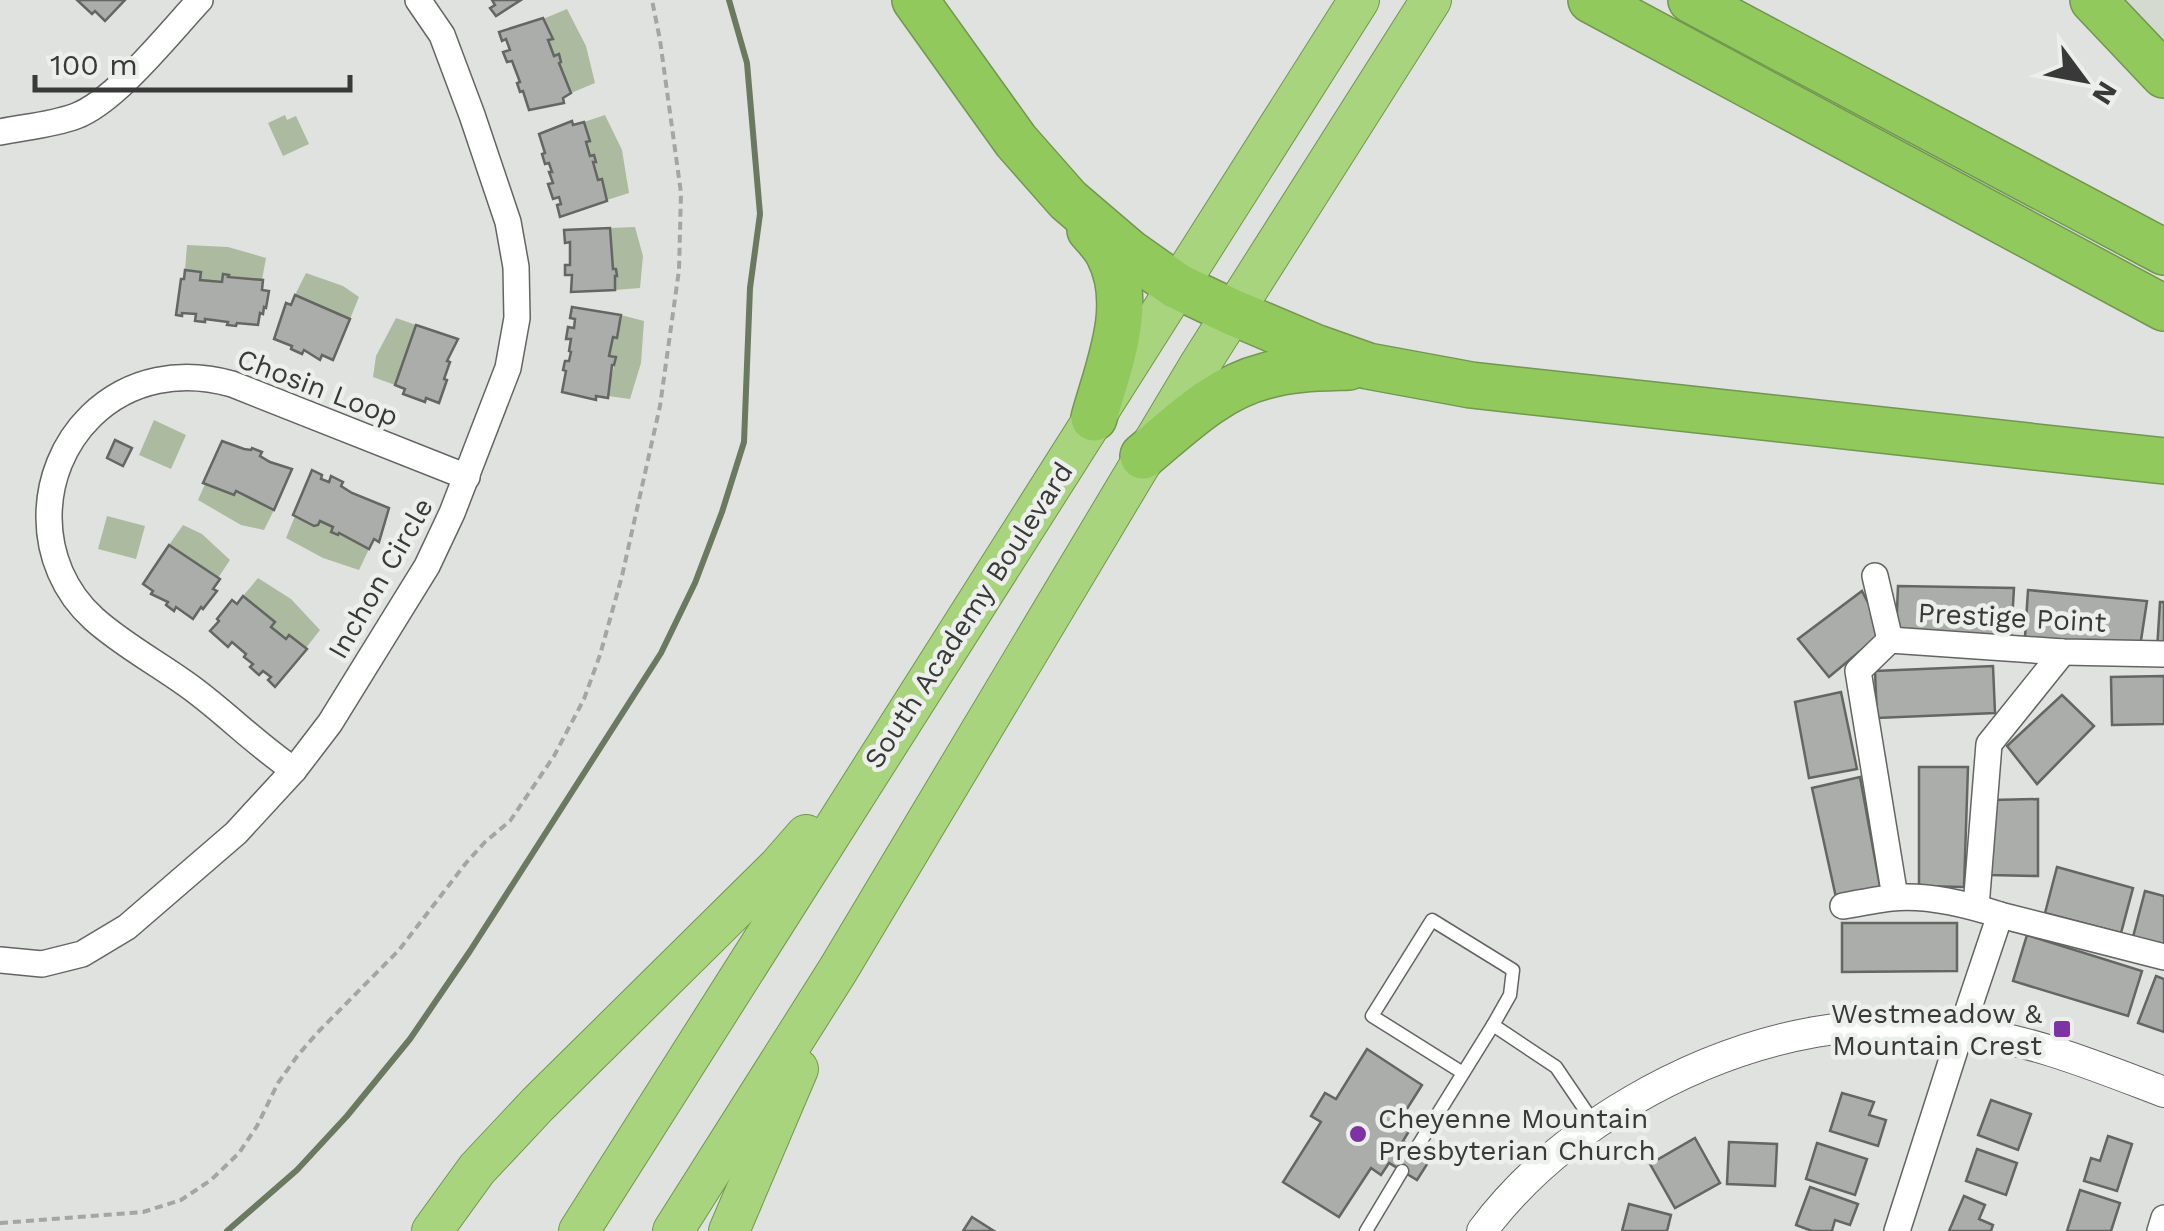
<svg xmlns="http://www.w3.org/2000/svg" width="2164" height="1231" font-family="'Work Sans',sans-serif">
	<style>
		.built { fill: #d4dacf }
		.green { fill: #acbba0 }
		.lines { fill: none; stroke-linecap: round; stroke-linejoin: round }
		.stream { stroke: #6a795f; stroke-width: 6 }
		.building { fill: #aaada9; stroke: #646662; stroke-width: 2.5 }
		.service-casing { stroke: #636562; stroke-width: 15 }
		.minor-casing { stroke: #636562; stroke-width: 28 }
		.tertiary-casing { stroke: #636562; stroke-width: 32 }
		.trunk-casing { stroke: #72974f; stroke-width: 42 }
		.motorway-casing { stroke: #72974f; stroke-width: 48 }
		.path { stroke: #a4a6a3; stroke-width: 4; stroke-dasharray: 8 5; stroke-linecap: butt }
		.service { stroke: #fff; stroke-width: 12 }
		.minor { stroke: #fff; stroke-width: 25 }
		.tertiary { stroke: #fff; stroke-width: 30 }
		.trunk { stroke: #a7d47c; stroke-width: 40 }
		.motorway { stroke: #91c95c; stroke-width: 45 }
		.poi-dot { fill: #7e33a5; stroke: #ecefeb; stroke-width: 4 }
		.labels { text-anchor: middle; stroke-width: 9; stroke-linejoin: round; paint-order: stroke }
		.street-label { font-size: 28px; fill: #383938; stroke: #ecefeb }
		.poi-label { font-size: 28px; fill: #383938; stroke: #ecefeb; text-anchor: end }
	</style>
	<rect width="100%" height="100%" fill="#dfe2de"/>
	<polygon class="built" points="2121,0 2164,0 2164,38 2161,42"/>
	<g class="green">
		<polygon points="567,9 586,46 595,83 571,93 559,63 561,61 559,55 554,56 548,40 553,38 543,19"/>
		<polygon points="285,115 287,120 296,116 309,144 283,156 268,123"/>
		<polygon points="605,115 622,150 629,193 607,200 602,179 598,180 593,162 595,161 590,156 586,142 589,140 584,122"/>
		<polygon points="635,227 643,256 640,288 615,290 615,276 617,275 616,270 613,269 610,228"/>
		<polygon points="187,245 228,247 266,258 262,280 223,275 222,282 200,280 201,272 185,270"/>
		<polygon points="306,273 343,286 359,297 350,319 295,295"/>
		<polygon points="621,315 644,321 641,363 630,399 608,396 608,392 616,357 609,356 613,337 617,338"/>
		<polygon points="396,318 416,325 395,385 373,377 376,356"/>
		<polygon points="154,420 186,435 171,469 139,455"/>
		<polygon points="205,484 236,491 274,510 264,530 241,525 198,500"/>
		<polygon points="107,516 145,526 136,559 98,549"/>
		<polygon points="295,516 314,526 318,525 320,521 333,527 331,532 337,535 339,533 369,549 359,570 323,558 286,538"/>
		<polygon points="183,525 202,534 230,560 218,578 169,545"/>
		<polygon points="258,578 291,599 320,630 306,648 290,635 286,639 271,627 274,621 243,596"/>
	</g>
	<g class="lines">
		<polyline class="stream" points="227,1231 297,1170 347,1116 410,1039 470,951 661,653 695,583 722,512 744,442 750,288 760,214 747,63 729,0"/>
	</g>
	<g class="building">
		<polygon points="77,0 125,0 105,21 95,11 92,14"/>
		<polygon points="492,0 521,0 496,16 490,8 495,5"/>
		<polygon points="543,18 553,39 548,40 554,56 559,54 561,62 559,63 571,93 563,98 564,103 529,110 523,91 520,92 517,83 520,82 512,61 507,62 503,52 510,50 506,39 502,41 499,32"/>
		<polygon points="572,121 573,125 584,122 590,141 586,142 590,156 594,155 596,162 593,162 598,180 602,179 607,201 560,217 557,205 561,204 559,197 553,199 548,184 553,183 549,172 552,172 549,163 545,164 542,154 545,153 539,134"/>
		<polygon points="610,228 613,269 616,269 617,276 615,276 615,290 571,292 572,275 565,275 565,265 570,265 570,242 565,243 564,230"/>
		<polygon points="185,270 201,272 200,280 222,282 223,274 229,275 228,277 263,280 262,290 269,291 266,308 264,307 263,314 260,313 258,325 237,323 236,326 227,325 228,322 205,319 205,322 195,321 196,314 182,313 182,316 176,315 181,279 184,279"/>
		<polygon points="295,295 350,319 333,360 322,355 320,360 304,350 302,354 291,349 292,346 274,339 286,303 291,305"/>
		<polygon points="572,307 621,315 617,338 613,337 609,356 616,357 614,365 612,365 608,398 596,396 596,400 562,392 566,371 563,370 565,361 569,361 571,352 569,351 571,339 566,339 568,327 574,328 575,319 570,318"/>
		<polygon points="416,325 458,339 447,361 450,362 444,379 447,380 439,403 426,398 425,402 403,394 405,389 395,385"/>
		<polygon points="115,440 132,448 123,466 107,458"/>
		<polygon points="222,441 244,449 251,450 252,448 262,452 260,456 270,462 292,469 274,510 236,491 234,495 203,483"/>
		<polygon points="312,470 322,475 321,479 329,482 331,476 343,482 341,486 352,493 389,508 379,542 374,539 369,549 339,533 338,535 331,532 333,527 320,521 318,525 314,526 293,515"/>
		<polygon points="169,545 220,579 213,589 217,591 203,609 201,607 193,619 176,607 174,611 166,605 168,602 151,594 153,591 143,584"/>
		<polygon points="1898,586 2014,588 2011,637 1896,635"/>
		<polygon points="2028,590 2147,601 2140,647 2025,637"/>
		<polygon points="1862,591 1883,632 1829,677 1798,639"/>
		<polygon points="243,596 275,622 271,627 286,639 289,635 307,649 275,687 268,680 271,677 263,671 259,675 250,667 253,664 244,657 246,654 232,642 228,647 210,631 219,621 217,619 232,600 237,604"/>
		<polygon points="2160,602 2164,602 2164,650 2157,650"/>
		<polygon points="1993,666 1995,713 1877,718 1875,671"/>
		<polygon points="2164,676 2164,724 2112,725 2111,677"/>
		<polygon points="1841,692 1857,769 1809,778 1795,702"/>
		<polygon points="2062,695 2094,726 2037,784 2007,746"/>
		<polygon points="1919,767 1968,767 1964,887 1919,886"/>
		<polygon points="1860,777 1881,892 1837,902 1812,788"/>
		<polygon points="2038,799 2038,876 1990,875 1992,800"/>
		<polygon points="2057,867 2133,888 2121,933 2045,913"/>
		<polygon points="2145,891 2164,896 2164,945 2133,937"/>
		<polygon points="1842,923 1957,923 1957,971 1842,972"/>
		<polygon points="2027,935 2142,971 2128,1016 2013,981"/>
		<polygon points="2156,976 2164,979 2164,1032 2138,1023"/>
		<polygon points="1367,1049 1422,1085 1398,1123 1409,1131 1403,1141 1431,1158 1417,1180 1389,1163 1381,1175 1371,1168 1339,1217 1283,1182 1321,1122 1311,1116 1325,1093 1336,1099"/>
		<polygon points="1842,1093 1874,1102 1869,1115 1886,1120 1878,1146 1830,1131"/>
		<polygon points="1991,1100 2031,1114 2018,1150 1978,1135"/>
		<polygon points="2108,1136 2132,1144 2117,1191 2084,1181 2091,1158 2100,1161"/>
		<polygon points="1695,1138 1720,1183 1675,1208 1650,1164"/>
		<polygon points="1729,1142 1777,1144 1775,1186 1727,1184"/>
		<polygon points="1817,1143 1867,1159 1855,1195 1806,1179"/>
		<polygon points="1977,1149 2017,1163 2006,1195 1966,1181"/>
		<polygon points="1810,1187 1858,1204 1850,1225 1835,1220 1832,1231 1812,1231 1796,1225"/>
		<polygon points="2080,1190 2120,1203 2111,1231 2067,1231"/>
		<polygon points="1964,1196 1985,1205 1979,1219 1993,1225 1991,1231 1949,1231"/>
		<polygon points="1629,1204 1671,1215 1667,1231 1622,1231"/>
		<polygon points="972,1217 994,1231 963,1231"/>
	</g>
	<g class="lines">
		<g class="service-casing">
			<g id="service">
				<polyline points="1463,1073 1372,1016 1432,920 1513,970 1510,995 1493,1025"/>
				<polyline points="1416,1149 1493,1025 1556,1067 1594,1123"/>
				<polyline points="1366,1231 1402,1171"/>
			</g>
		</g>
		<g class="minor-casing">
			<g id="minor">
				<path d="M0 132C25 127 52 125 76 116 116 101 170 32 200 0"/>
				<polyline points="1875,576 1890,640"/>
				<path d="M294 770C258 746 228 715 193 689 161 665 124 646 94 619 34 565 35 471 91 416 130 378 182 370 232 384L467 477"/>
				<polyline points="1895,897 1858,671 1890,640 2063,652 2164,654"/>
				<path d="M1843 906C1859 903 1875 900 1891 898 1927 894 1966 904 2000 915L2164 957"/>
				<polyline points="1976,907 1989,744 2063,652"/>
				<polyline points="0,960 42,964 82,954 127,927 236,833 294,770 330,723 427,566 452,513 508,368 517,318 516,267 508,222 472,115 442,35 418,0"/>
				<polyline points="1897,1231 1961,1031 2000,915"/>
				<polyline points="2160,1231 2164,1218"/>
			</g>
		</g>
		<g class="tertiary-casing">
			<path id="tertiary" d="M1482 1231C1558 1129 1692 1054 1815 1032 1861 1024 1914 1025 1960 1031 2031 1039 2098 1067 2164 1092"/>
		</g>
		<g class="trunk-casing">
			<g id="trunk">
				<polyline points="432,1231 477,1169 538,1104 778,867 806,835"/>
				<polyline points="579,1231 1359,0"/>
				<polyline points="673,1231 838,970 1199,366 1431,0"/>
				<polyline points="729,1231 798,1069"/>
			</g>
		</g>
		<g class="motorway-casing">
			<g id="motorway">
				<polyline points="915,0 1016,141 1068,200 1130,253 1177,286 1232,312 1317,348 1368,366 1471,385 2164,461"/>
				<polyline points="1591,0 2164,308"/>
				<polyline points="1691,0 2164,252"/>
				<polyline points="2093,0 2164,75"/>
				<path d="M1090 230C1097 238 1105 246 1109 255 1135 306 1108 367 1094 418"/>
				<path d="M1143 456C1180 425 1217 388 1265 376 1292 368 1321 368 1349 367"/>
			</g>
		</g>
		<polyline class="path" points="0,1223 143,1212 181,1200 211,1180 239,1153 257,1126 278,1083 298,1055 319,1031 399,950 466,863 485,842 510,821 554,756 584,699 600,655 622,576 660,406 679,270 681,193 660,40 652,0"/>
		<use href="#service" class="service"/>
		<use href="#minor" class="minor"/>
		<use href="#tertiary" class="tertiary"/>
		<use href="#trunk" class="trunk"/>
		<use href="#motorway" class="motorway"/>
	</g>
	<g class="poi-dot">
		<rect x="2052" y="1019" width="20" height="20" rx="5"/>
		<circle cx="1358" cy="1134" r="10"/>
	</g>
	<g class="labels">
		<g class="street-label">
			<text transform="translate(318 387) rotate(21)" y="10">Chosin Loop</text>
			<text transform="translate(380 578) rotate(-60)" y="10">Inchon Circle</text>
			<text transform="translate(968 615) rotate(-57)" y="10">South Academy Boulevard</text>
			<text transform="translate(2012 617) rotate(3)" y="10">Prestige Point</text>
		</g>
		<g class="poi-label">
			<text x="2042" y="1023">Westmeadow &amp;<tspan x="2042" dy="32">Mountain Crest</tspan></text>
			<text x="1378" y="1128" text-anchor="start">Cheyenne Mountain<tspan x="1378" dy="32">Presbyterian Church</tspan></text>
		</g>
	</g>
	<g transform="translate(2084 80) rotate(122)" stroke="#ecefeb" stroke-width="8" paint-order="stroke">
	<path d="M0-8L18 38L0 25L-18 38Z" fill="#383938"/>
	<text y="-15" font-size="28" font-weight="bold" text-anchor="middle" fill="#383938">N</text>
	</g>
	<path d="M35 75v15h315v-15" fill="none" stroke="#383938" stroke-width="5"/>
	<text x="50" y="75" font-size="30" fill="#383938" stroke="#ecefeb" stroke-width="8" paint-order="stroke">100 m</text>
</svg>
